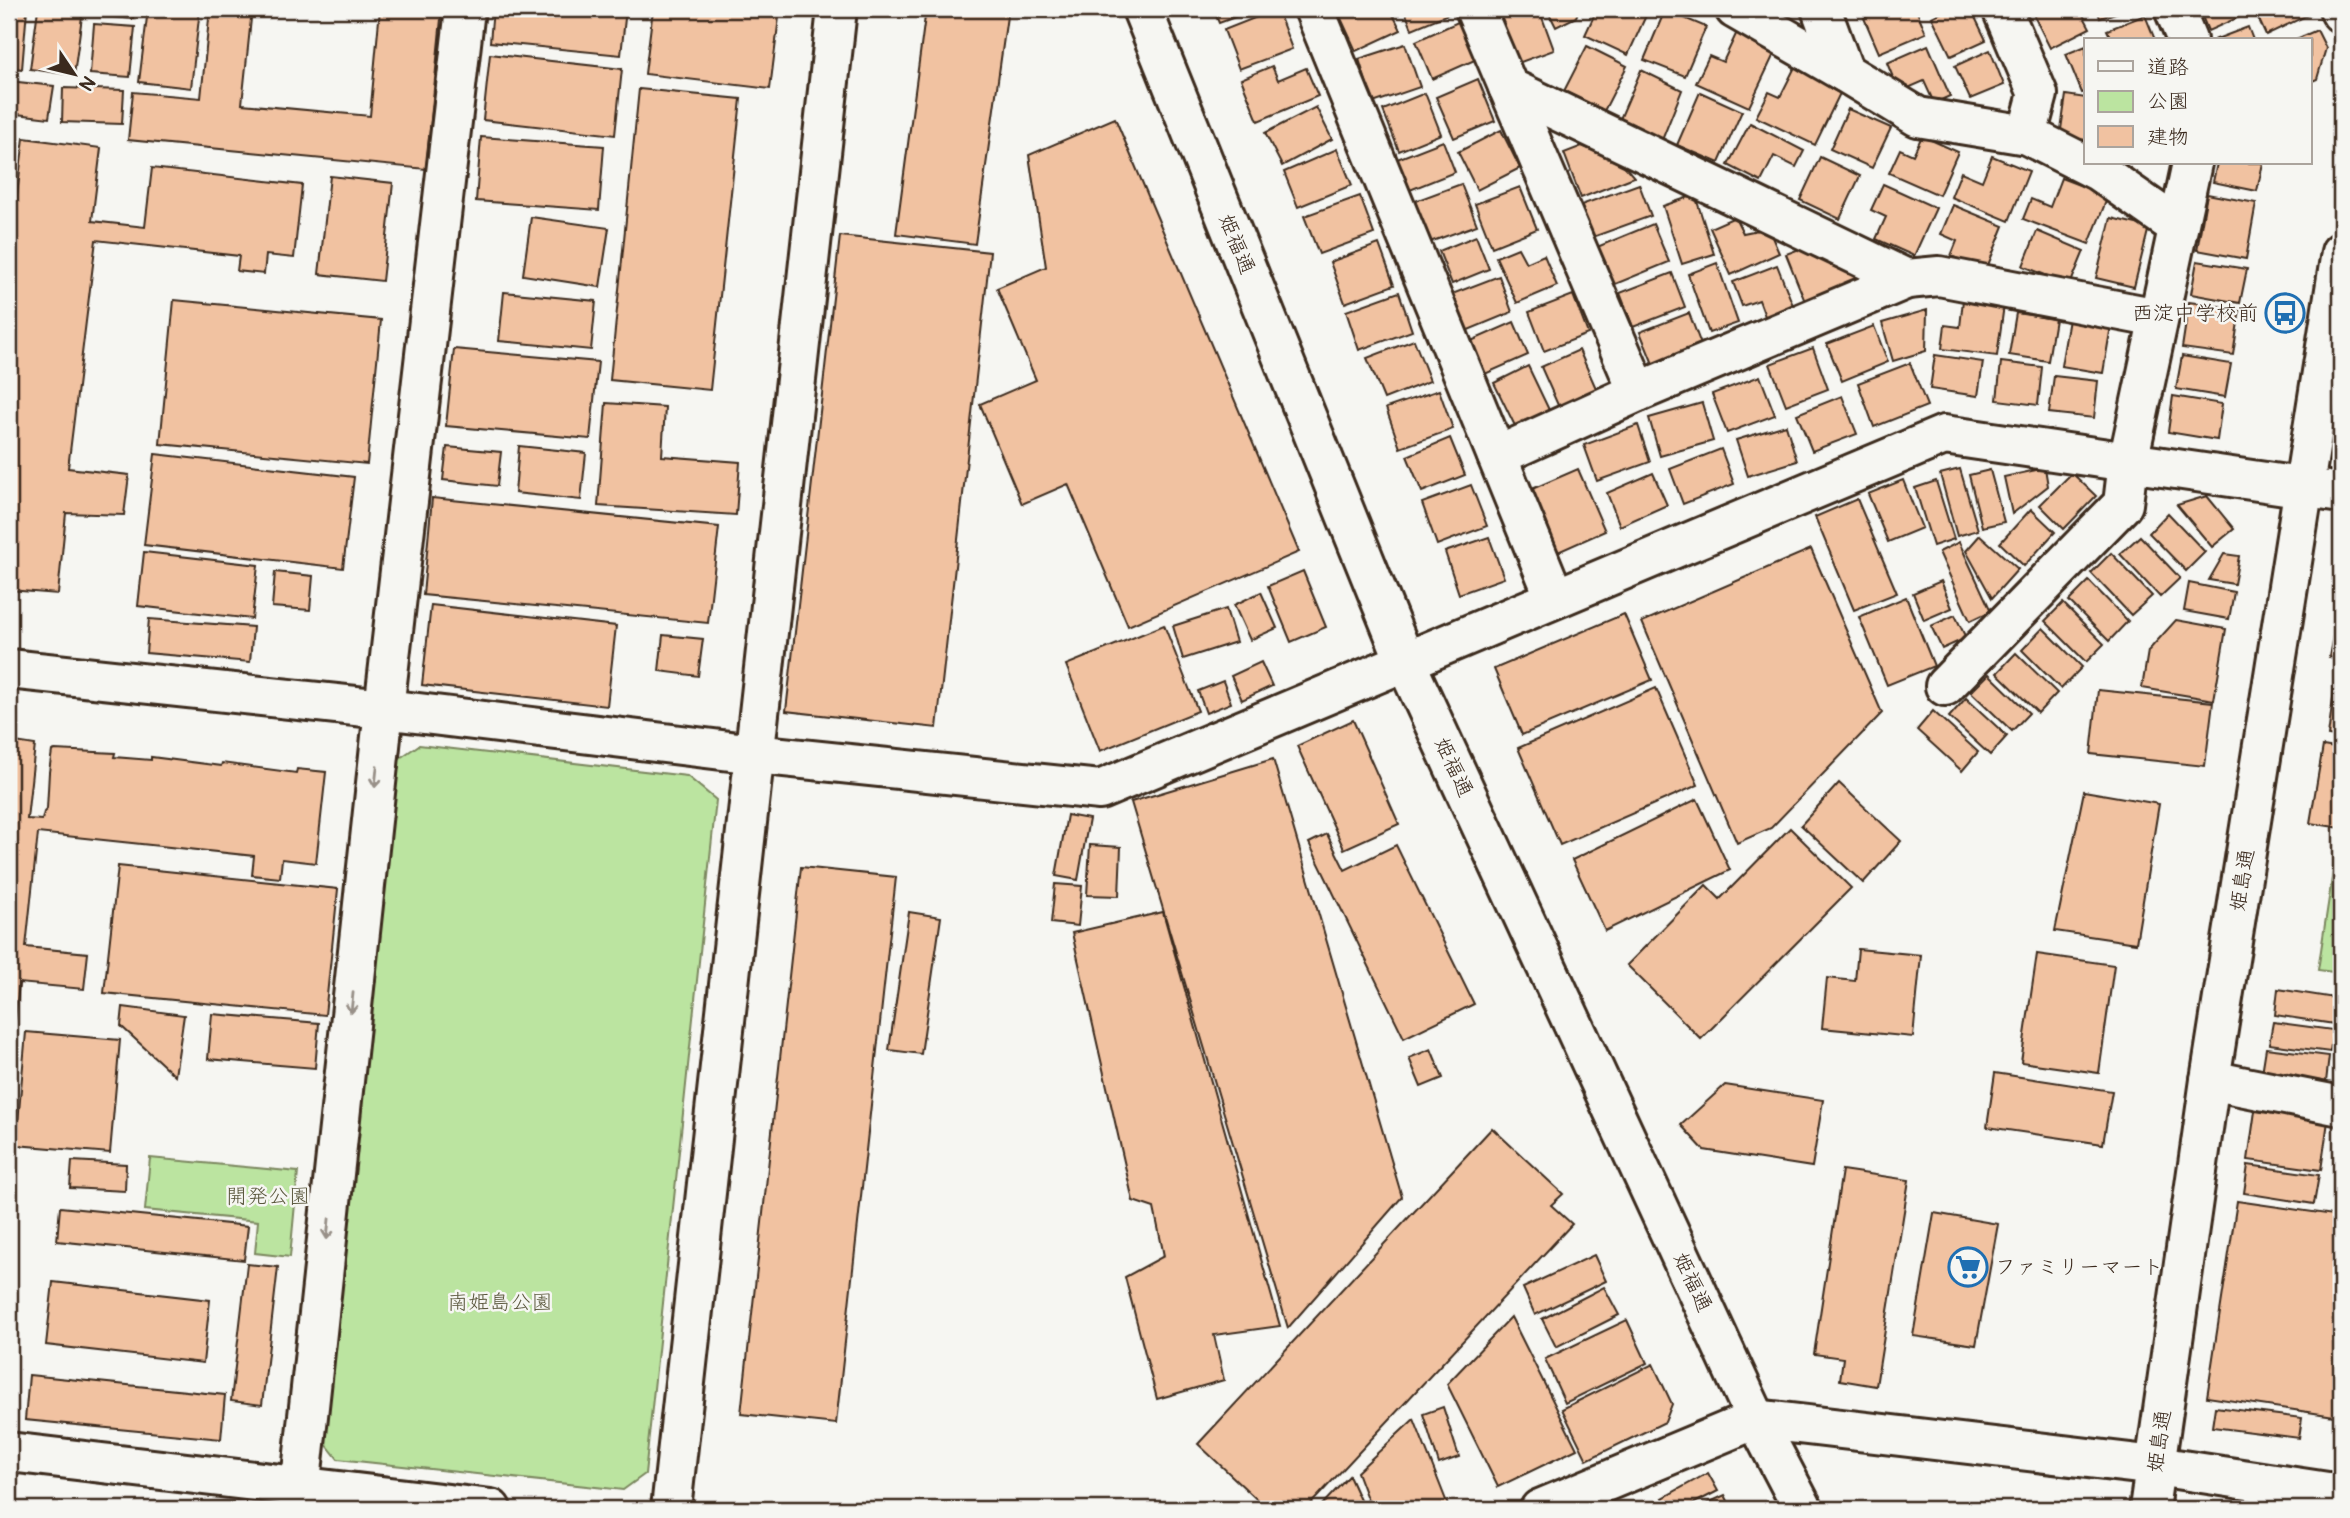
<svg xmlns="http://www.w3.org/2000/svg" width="2350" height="1518" font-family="Pangolin,'Klee One',sans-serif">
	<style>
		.green { fill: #bbe4a0; stroke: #7b875f; stroke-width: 2 }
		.building { fill: #f1c2a1; stroke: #3b2a1e; stroke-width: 2 }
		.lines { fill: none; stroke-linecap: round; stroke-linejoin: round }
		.street-casing { stroke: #3b2a1e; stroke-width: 44 }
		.secondary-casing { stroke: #3b2a1e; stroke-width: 44 }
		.primary-casing { stroke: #3b2a1e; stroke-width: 44 }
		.street { stroke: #f6f6f2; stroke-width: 38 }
		.secondary { stroke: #f6f6f2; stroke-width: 38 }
		.primary { stroke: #f6f6f2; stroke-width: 38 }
		.oneway { stroke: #989088 }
		.labels { text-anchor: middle; stroke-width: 5; stroke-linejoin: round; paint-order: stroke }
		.street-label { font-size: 21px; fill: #3b2a1e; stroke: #f6f6f2 }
		.poi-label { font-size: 21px; fill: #3b2a1e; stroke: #f6f6f2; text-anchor: end }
		.park-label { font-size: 21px; fill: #5b583e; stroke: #f6f6f2 }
	</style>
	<rect width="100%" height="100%" fill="#f6f6f2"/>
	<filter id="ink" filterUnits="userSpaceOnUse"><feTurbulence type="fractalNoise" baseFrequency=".0143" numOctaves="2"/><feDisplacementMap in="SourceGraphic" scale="14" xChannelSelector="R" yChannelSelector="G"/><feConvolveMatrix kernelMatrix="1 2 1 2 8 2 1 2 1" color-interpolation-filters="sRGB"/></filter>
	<g filter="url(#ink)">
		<g class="green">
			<polygon points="419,745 687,776 716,800 645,1474 623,1490 338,1459 322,1439 397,760"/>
			<polygon points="2336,852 2341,853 2341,973 2318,970"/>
			<polygon points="150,1158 298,1172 290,1257 255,1253 258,1221 145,1210"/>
		</g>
		<g class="building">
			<polygon points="9,9 27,9 22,69 9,67"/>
			<polygon points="38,9 83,9 74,75 30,69"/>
			<polygon points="92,9 134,9 133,19 92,15"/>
			<polygon points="148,9 200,9 191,88 139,82"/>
			<polygon points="210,9 252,9 242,104 370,116 380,9 442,9 426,169 128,140 133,92 201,98"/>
			<polygon points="493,9 626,9 621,55 490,42"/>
			<polygon points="653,9 780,9 770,89 645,74"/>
			<polygon points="926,9 1008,9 975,244 896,234"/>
			<polygon points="1213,9 1257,9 1219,23"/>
			<polygon points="1277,9 1292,49 1239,69 1224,30"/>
			<polygon points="1349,9 1390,9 1401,30 1356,51 1339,14"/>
			<polygon points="1404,9 1457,9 1458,10 1412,29"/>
			<polygon points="1498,9 1539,9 1554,50 1518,63"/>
			<polygon points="1547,9 1579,9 1576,17 1556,27"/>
			<polygon points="1597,9 1649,9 1628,55 1585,35"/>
			<polygon points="1886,9 1916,9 1926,33 1879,53 1864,18"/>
			<polygon points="1948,9 1971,9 1986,40 1951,56 1932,17"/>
			<polygon points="2049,9 2080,9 2090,28 2050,48 2034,16"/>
			<polygon points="2097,9 2128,9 2100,18"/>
			<polygon points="2199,9 2242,9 2244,15 2208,31"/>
			<polygon points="2254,9 2312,9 2314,12 2266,35"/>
			<polygon points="1665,10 1706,27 1685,76 1644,60"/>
			<polygon points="2145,15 2155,40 2112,40 2107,30"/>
			<polygon points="1460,21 1477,59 1432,79 1416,41"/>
			<polygon points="94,24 135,27 130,77 90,74"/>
			<polygon points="2248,27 2253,40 2214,40"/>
			<polygon points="2317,30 2326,48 2317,79 2310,82 2310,40 2294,40"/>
			<polygon points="1737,32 1776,50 1749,107 1696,83 1709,56 1723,62"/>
			<polygon points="1405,44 1420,87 1373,103 1359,59"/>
			<polygon points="1928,45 1950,96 1934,103 1924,81 1899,92 1887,63"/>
			<polygon points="1587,46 1627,66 1604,111 1564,91"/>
			<polygon points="2086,46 2086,92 2082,93 2066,54"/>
			<polygon points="1990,50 2004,85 1970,99 1955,66"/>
			<polygon points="490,54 622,69 615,135 483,120"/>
			<polygon points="1796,65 1843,87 1815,145 1756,117 1769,92 1780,97"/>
			<polygon points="1272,66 1278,80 1306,68 1318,96 1258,121 1241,79"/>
			<polygon points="1641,70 1682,90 1662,140 1620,119"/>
			<polygon points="1478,79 1495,121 1454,138 1436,97"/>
			<polygon points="9,81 54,86 49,118 9,113"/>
			<polygon points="63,88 124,90 122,124 62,122"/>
			<polygon points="639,89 741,99 710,390 610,380"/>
			<polygon points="1700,92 1742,111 1719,163 1677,145"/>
			<polygon points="1425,93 1441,134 1399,151 1383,110"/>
			<polygon points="2066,95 2086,98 2086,140 2060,136"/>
			<polygon points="1316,107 1332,139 1282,166 1265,133"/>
			<polygon points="1848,109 1891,128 1872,168 1830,149"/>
			<polygon points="1115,118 1299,552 1128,626 1068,484 1022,504 980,404 1036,380 997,288 1046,267 1029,155"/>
			<polygon points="1750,123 1804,151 1796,167 1774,156 1761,182 1728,165"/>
			<polygon points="1501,130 1520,168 1477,190 1458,152"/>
			<polygon points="1922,136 1958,152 1939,195 1889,173 1900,149 1913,155"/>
			<polygon points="481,137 604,146 599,210 476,201"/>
			<polygon points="24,138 101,148 92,221 145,227 152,168 302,185 294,258 266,255 264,274 237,271 239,256 96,240 68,468 129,475 124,515 66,513 58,594 9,590 9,260"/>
			<polygon points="1443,141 1455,172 1410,190 1397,159"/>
			<polygon points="1582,146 1622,163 1634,177 1581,198 1564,153"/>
			<polygon points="1337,149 1352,185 1298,207 1284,172"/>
			<polygon points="1992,156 2029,171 2009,221 1951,197 1961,172 1982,181"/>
			<polygon points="1820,157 1860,176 1840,219 1800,200"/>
			<polygon points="2217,163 2263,163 2257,191 2213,182"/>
			<polygon points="330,176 393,183 382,281 319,274"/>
			<polygon points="2061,178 2108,196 2089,244 2023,219 2031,199 2050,207"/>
			<polygon points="1461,184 1477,225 1430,242 1415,201"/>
			<polygon points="1639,184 1651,216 1593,237 1581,205"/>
			<polygon points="1883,184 1936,208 1914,256 1876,239 1886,217 1871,210"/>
			<polygon points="1520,187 1537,229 1492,247 1475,204"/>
			<polygon points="2207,194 2256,203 2246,259 2197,250"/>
			<polygon points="1695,195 1714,254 1682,264 1663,206"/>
			<polygon points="1360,196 1374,234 1319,254 1304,216"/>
			<polygon points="1953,205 2004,226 1986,270 1951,256 1957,241 1941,234"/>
			<polygon points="531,217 609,228 600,287 523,275"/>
			<polygon points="1735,217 1743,233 1768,228 1779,253 1731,275 1710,228"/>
			<polygon points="2111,218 2149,227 2134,287 2096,278"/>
			<polygon points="1653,224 1669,262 1613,285 1597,247"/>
			<polygon points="2037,231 2084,251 2070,285 2023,266"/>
			<polygon points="840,236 990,252 937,728 786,711"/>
			<polygon points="1476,236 1489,269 1452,284 1439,251"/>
			<polygon points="1379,244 1394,285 1345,303 1330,262"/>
			<polygon points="1518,248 1526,263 1544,255 1557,286 1517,303 1496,257"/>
			<polygon points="1802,248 1851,265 1860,288 1808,309 1786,254"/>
			<polygon points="2197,261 2247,269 2240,303 2191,294"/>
			<polygon points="1717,263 1738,323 1709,333 1688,274"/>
			<polygon points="1777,265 1794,308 1766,319 1759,300 1742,306 1733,282"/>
			<polygon points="1672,273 1685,307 1633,327 1620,293"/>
			<polygon points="1499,276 1512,312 1466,331 1452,294"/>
			<polygon points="504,292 596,301 591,350 499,341"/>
			<polygon points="1399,292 1412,331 1359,350 1346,311"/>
			<polygon points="1573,295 1588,334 1544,351 1529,312"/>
			<polygon points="174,300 381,320 367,464 160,444"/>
			<polygon points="1963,300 2004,305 1997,356 1942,349 1945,325 1960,327"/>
			<polygon points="2189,302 2240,309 2233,355 2182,348"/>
			<polygon points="1927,310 1926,351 1893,361 1882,323"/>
			<polygon points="1689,313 1703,350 1655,369 1640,332"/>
			<polygon points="2016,313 2055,319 2048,361 2009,355"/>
			<polygon points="2069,319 2111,326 2103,373 2061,366"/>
			<polygon points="1514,322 1528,355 1485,374 1471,341"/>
			<polygon points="1874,326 1888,362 1842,381 1827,344"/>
			<polygon points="1414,340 1430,381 1384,399 1367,358"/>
			<polygon points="1813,348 1828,389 1786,405 1770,364"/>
			<polygon points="454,349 598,362 590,439 446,426"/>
			<polygon points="1579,350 1599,395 1561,412 1541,367"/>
			<polygon points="1935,355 1983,362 1978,396 1930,389"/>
			<polygon points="2182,356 2231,364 2225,397 2176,389"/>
			<polygon points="2001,362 2042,367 2038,405 1997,400"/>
			<polygon points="1910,363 1927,406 1874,427 1858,383"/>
			<polygon points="1528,366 1550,412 1516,428 1494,383"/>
			<polygon points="1760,376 1775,415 1727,433 1712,394"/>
			<polygon points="2054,376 2098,381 2094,418 2049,413"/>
			<polygon points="1439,390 1453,429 1400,448 1386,408"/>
			<polygon points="1842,396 1857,434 1812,451 1797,414"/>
			<polygon points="2173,396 2222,404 2217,440 2168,432"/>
			<polygon points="606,403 665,407 662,456 740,462 736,515 598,506"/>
			<polygon points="1702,403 1713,441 1660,456 1649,418"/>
			<polygon points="1638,425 1650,462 1597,481 1584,445"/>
			<polygon points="1786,425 1797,461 1748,476 1736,440"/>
			<polygon points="1450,438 1465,475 1422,492 1407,456"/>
			<polygon points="519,446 586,453 581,500 515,493"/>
			<polygon points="447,447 501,452 497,486 443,480"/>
			<polygon points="1721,449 1734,484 1683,504 1670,469"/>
			<polygon points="155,454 354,477 343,568 144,545"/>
			<polygon points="2045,468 2048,486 2012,514 2004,477"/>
			<polygon points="1578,469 1605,531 1558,552 1532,489"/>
			<polygon points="1960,469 1978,530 1957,536 1940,474"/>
			<polygon points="1990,470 2004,522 1982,527 1969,475"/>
			<polygon points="1653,473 1667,505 1620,526 1607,493"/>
			<polygon points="2072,473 2096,496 2064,529 2040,505"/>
			<polygon points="1903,480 1922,528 1888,542 1868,494"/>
			<polygon points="1936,481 1954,539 1933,546 1915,488"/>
			<polygon points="1471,485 1487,526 1437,545 1422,503"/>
			<polygon points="2207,496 2234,529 2212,547 2177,505"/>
			<polygon points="432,498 719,527 708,623 423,595"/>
			<polygon points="1857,499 1897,593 1854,610 1815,517"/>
			<polygon points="2031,509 2055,532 2024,566 2000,543"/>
			<polygon points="2168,513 2205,552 2186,571 2149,533"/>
			<polygon points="1980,535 2018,569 1992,598 1966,551"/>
			<polygon points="2140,536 2180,578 2160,597 2120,554"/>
			<polygon points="1489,537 1504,578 1459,594 1445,552"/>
			<polygon points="1959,542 1991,611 1970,621 1939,552"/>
			<polygon points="1811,549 1882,713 1771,828 1737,843 1642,622"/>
			<polygon points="144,552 258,565 252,619 138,606"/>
			<polygon points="2111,553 2152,596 2131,615 2091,573"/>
			<polygon points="2224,554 2239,556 2234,584 2209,580"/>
			<polygon points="1303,571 1326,627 1291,642 1268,586"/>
			<polygon points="275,572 313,576 310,610 272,607"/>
			<polygon points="1941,581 1952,608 1924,620 1913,593"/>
			<polygon points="2089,581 2128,621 2109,641 2069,601"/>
			<polygon points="2189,583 2234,592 2229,619 2184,611"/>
			<polygon points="1261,592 1277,628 1250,640 1234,605"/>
			<polygon points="1906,597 1934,666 1887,685 1859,617"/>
			<polygon points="2063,603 2104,644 2086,662 2045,621"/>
			<polygon points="431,605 616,626 607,706 422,685"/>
			<polygon points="1226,609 1236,642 1183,659 1173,626"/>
			<polygon points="1624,614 1652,680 1522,735 1494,669"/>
			<polygon points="2337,614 2341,615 2341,659 2329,657"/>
			<polygon points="1955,615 1966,638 1942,649 1931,626"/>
			<polygon points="149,619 253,627 250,662 146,653"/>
			<polygon points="2176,620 2226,629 2214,700 2142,688 2148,651"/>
			<polygon points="1164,625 1198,711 1100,751 1066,665"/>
			<polygon points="2043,628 2082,667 2061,689 2022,650"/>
			<polygon points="663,635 703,639 698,676 659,671"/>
			<polygon points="2016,653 2057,693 2038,713 1997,673"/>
			<polygon points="1261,662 1272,686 1242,700 1231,676"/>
			<polygon points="2337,667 2341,668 2341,738 2328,736"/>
			<polygon points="1989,674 2029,713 2012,731 1971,692"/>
			<polygon points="1223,681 1231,703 1206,713 1198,691"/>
			<polygon points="1656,688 1698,785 1560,845 1518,748"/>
			<polygon points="2098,690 2213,702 2205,766 2091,754"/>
			<polygon points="1966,698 2007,736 1990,755 1949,717"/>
			<polygon points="1933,711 1978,752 1962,771 1917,730"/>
			<polygon points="1353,720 1399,824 1344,849 1297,746"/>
			<polygon points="9,741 35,745 27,819 42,820 44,812 47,809 49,772 52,751 55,750 115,753 114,757 151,760 151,757 221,766 222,763 296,773 297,769 326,772 316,863 282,859 280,878 252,875 254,856 38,833 26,947 88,953 84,989 19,983 9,1078"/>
			<polygon points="2323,746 2341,749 2341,828 2310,823"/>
			<polygon points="1273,759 1402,1197 1288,1328 1131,802"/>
			<polygon points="1839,783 1901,841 1863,883 1801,825"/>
			<polygon points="2084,791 2159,804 2136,943 2055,931"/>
			<polygon points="1697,799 1730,870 1605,931 1572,860"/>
			<polygon points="1067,815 1089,819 1078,880 1056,876"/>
			<polygon points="1790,828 1851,888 1701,1039 1627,965 1706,885 1720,899"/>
			<polygon points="1327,834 1345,870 1396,845 1474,1004 1404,1038 1309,843"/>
			<polygon points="1090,845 1121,847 1119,896 1087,895"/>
			<polygon points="118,866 338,889 325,1015 104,993"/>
			<polygon points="801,867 896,877 836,1424 741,1414"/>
			<polygon points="1055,884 1082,886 1078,926 1051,923"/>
			<polygon points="909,912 941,917 921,1054 889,1050"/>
			<polygon points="1163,912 1280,1326 1214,1335 1224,1380 1157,1399 1125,1277 1164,1256 1154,1208 1133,1201 1072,933"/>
			<polygon points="1858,949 1921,955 1913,1037 1822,1028 1827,978 1855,981"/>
			<polygon points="2037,954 2114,965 2099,1073 2021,1062"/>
			<polygon points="2278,989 2341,999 2341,1025 2275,1015"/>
			<polygon points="123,1007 184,1015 175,1076 121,1026"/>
			<polygon points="212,1014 319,1023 315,1068 208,1059"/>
			<polygon points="2273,1022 2333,1030 2330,1052 2269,1044"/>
			<polygon points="26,1032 120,1040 110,1153 16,1145"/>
			<polygon points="2266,1048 2329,1056 2326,1082 2262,1073"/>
			<polygon points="1431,1049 1443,1078 1421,1087 1409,1058"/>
			<polygon points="1995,1073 2112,1091 2103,1144 1987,1127"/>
			<polygon points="1725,1085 1823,1100 1812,1167 1704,1150 1681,1125"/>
			<polygon points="2255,1111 2328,1121 2321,1170 2248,1160"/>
			<polygon points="1492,1128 1563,1194 1551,1205 1572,1224 1306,1509 1267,1509 1198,1444"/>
			<polygon points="72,1161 126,1164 125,1191 70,1188"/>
			<polygon points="2248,1165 2319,1175 2314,1204 2244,1193"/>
			<polygon points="1842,1170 1909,1180 1876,1386 1840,1380 1843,1358 1814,1354"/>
			<polygon points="2237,1201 2341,1216 2341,1417 2207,1397"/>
			<polygon points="60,1207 248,1226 244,1260 57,1241"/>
			<polygon points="1934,1213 1998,1224 1976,1345 1913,1336"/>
			<polygon points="1594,1255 1606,1281 1535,1315 1523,1288"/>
			<polygon points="247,1264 278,1267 262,1405 231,1401"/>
			<polygon points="53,1282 210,1300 203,1363 46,1345"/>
			<polygon points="1604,1287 1619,1315 1556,1347 1542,1319"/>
			<polygon points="1511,1317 1577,1449 1498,1487 1447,1384"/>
			<polygon points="1627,1320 1647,1363 1565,1403 1545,1359"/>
			<polygon points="1653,1364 1672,1404 1665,1422 1587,1460 1562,1409"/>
			<polygon points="29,1375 225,1395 221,1439 25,1420"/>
			<polygon points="1443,1407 1459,1457 1439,1464 1423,1414"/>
			<polygon points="2215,1407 2302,1418 2299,1438 2212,1427"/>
			<polygon points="1414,1419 1449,1508 1371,1509 1357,1472"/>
			<polygon points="1708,1473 1718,1491 1683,1509 1669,1509 1663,1498"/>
			<polygon points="1349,1476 1364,1509 1318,1509"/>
			<polygon points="1725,1495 1732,1509 1695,1509"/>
		</g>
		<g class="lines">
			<g class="street-casing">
				<g id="street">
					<polyline points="1314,9 1555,598"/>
					<polyline points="1475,9 1638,392"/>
					<polyline points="1735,9 1844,72 1918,117 2027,135 2098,171 2178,227"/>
					<polyline points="1821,9 1844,72"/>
					<polyline points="2002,9 2038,94 2027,135"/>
					<polyline points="2174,9 2187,40"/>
					<polyline points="1508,87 1907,279"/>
					<polyline points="1497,456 1638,392 1907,279 1939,276 2158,318"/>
					<polyline points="9,669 384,709 755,754 1100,790 1944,435 2341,493"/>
					<polyline points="1945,686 2123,504 2128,462 2192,163"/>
					<polyline points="2210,1080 2341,1106"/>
					<polyline points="298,1509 384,709 465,9"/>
					<polyline points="1540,1509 1756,1419 2156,1466"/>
				</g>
			</g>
			<g class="secondary-casing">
				<g id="secondary">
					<polyline points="1142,9 1405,661 1756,1419 1803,1509"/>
					<polyline points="2339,9 2341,13"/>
					<polyline points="9,1452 491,1509"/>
					<polyline points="2156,1466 2341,1494"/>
					<polyline points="671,1509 837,9"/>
				</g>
			</g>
			<g class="primary-casing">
				<polyline id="primary" points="2149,1509 2210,1080 2341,252"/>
			</g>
			<use href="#street" class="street"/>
			<use href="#secondary" class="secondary"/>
			<use href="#primary" class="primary"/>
		</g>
		<defs><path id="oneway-shaft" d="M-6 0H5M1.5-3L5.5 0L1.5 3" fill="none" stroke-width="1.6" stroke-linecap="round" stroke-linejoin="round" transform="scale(1.75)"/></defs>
		<g class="oneway">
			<use href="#oneway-shaft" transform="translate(376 777) rotate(96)"/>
			<use href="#oneway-shaft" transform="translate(352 1003) rotate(96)"/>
			<use href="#oneway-shaft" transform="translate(328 1229) rotate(96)"/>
		</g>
	</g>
	<defs>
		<g id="bus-ring" transform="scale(2.0125)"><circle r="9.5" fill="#f6f6f2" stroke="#1f6fb2" stroke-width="1.5"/><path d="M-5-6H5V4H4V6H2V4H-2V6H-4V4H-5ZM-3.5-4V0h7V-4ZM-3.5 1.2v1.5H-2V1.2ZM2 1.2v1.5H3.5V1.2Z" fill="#1f6fb2"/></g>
		<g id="supermarket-ring" transform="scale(2.0125)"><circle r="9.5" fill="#f6f6f2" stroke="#1f6fb2" stroke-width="1.5"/><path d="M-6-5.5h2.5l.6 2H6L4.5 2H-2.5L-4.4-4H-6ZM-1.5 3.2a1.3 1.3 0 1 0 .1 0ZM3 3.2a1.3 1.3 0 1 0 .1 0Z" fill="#1f6fb2"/></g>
	</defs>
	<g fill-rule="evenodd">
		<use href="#bus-ring" x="2285" y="313"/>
		<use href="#supermarket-ring" x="1968" y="1267"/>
	</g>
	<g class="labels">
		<g class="street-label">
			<text transform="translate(1237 244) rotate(68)" y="7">姫福通</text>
			<text transform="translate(1454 767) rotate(65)" y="7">姫福通</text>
			<text transform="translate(2242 880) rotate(-81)" y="7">姫島通</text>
			<text transform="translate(1693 1282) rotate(65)" y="7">姫福通</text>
			<text transform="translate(2159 1441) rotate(-82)" y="7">姫島通</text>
		</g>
		<g class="poi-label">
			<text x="2258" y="320">西淀中学校前</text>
			<text x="1995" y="1274" text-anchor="start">ファミリーマート</text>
		</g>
		<g class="park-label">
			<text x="268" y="1203">開発公園</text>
			<text x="500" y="1309">南姫島公園</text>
		</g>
	</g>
	<rect width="2350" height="1518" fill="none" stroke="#f6f6f2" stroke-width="35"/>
	<rect x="18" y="18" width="2315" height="1483" fill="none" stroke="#3b2a1e" stroke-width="2.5" filter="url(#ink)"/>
	<rect x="2084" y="38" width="228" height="126" fill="#f6f6f2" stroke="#aba49d" stroke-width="2"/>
	<rect x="2098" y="61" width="35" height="10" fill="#f6f6f2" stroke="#aba49d" stroke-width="2"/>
	<text x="2147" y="74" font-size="21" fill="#3b2a1e">道路</text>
	<rect x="2098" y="91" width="35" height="21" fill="#bbe4a0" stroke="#aba49d" stroke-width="2"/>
	<text x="2147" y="108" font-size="21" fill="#3b2a1e">公園</text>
	<rect x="2098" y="126" width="35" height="21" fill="#f1c2a1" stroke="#aba49d" stroke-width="2"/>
	<text x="2147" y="144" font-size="21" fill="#3b2a1e">建物</text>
	<g transform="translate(74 74) rotate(125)" stroke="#f6f6f2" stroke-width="5" paint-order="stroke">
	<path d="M0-5L12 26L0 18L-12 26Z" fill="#3b2a1e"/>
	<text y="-10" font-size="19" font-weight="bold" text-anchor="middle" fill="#3b2a1e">N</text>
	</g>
</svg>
